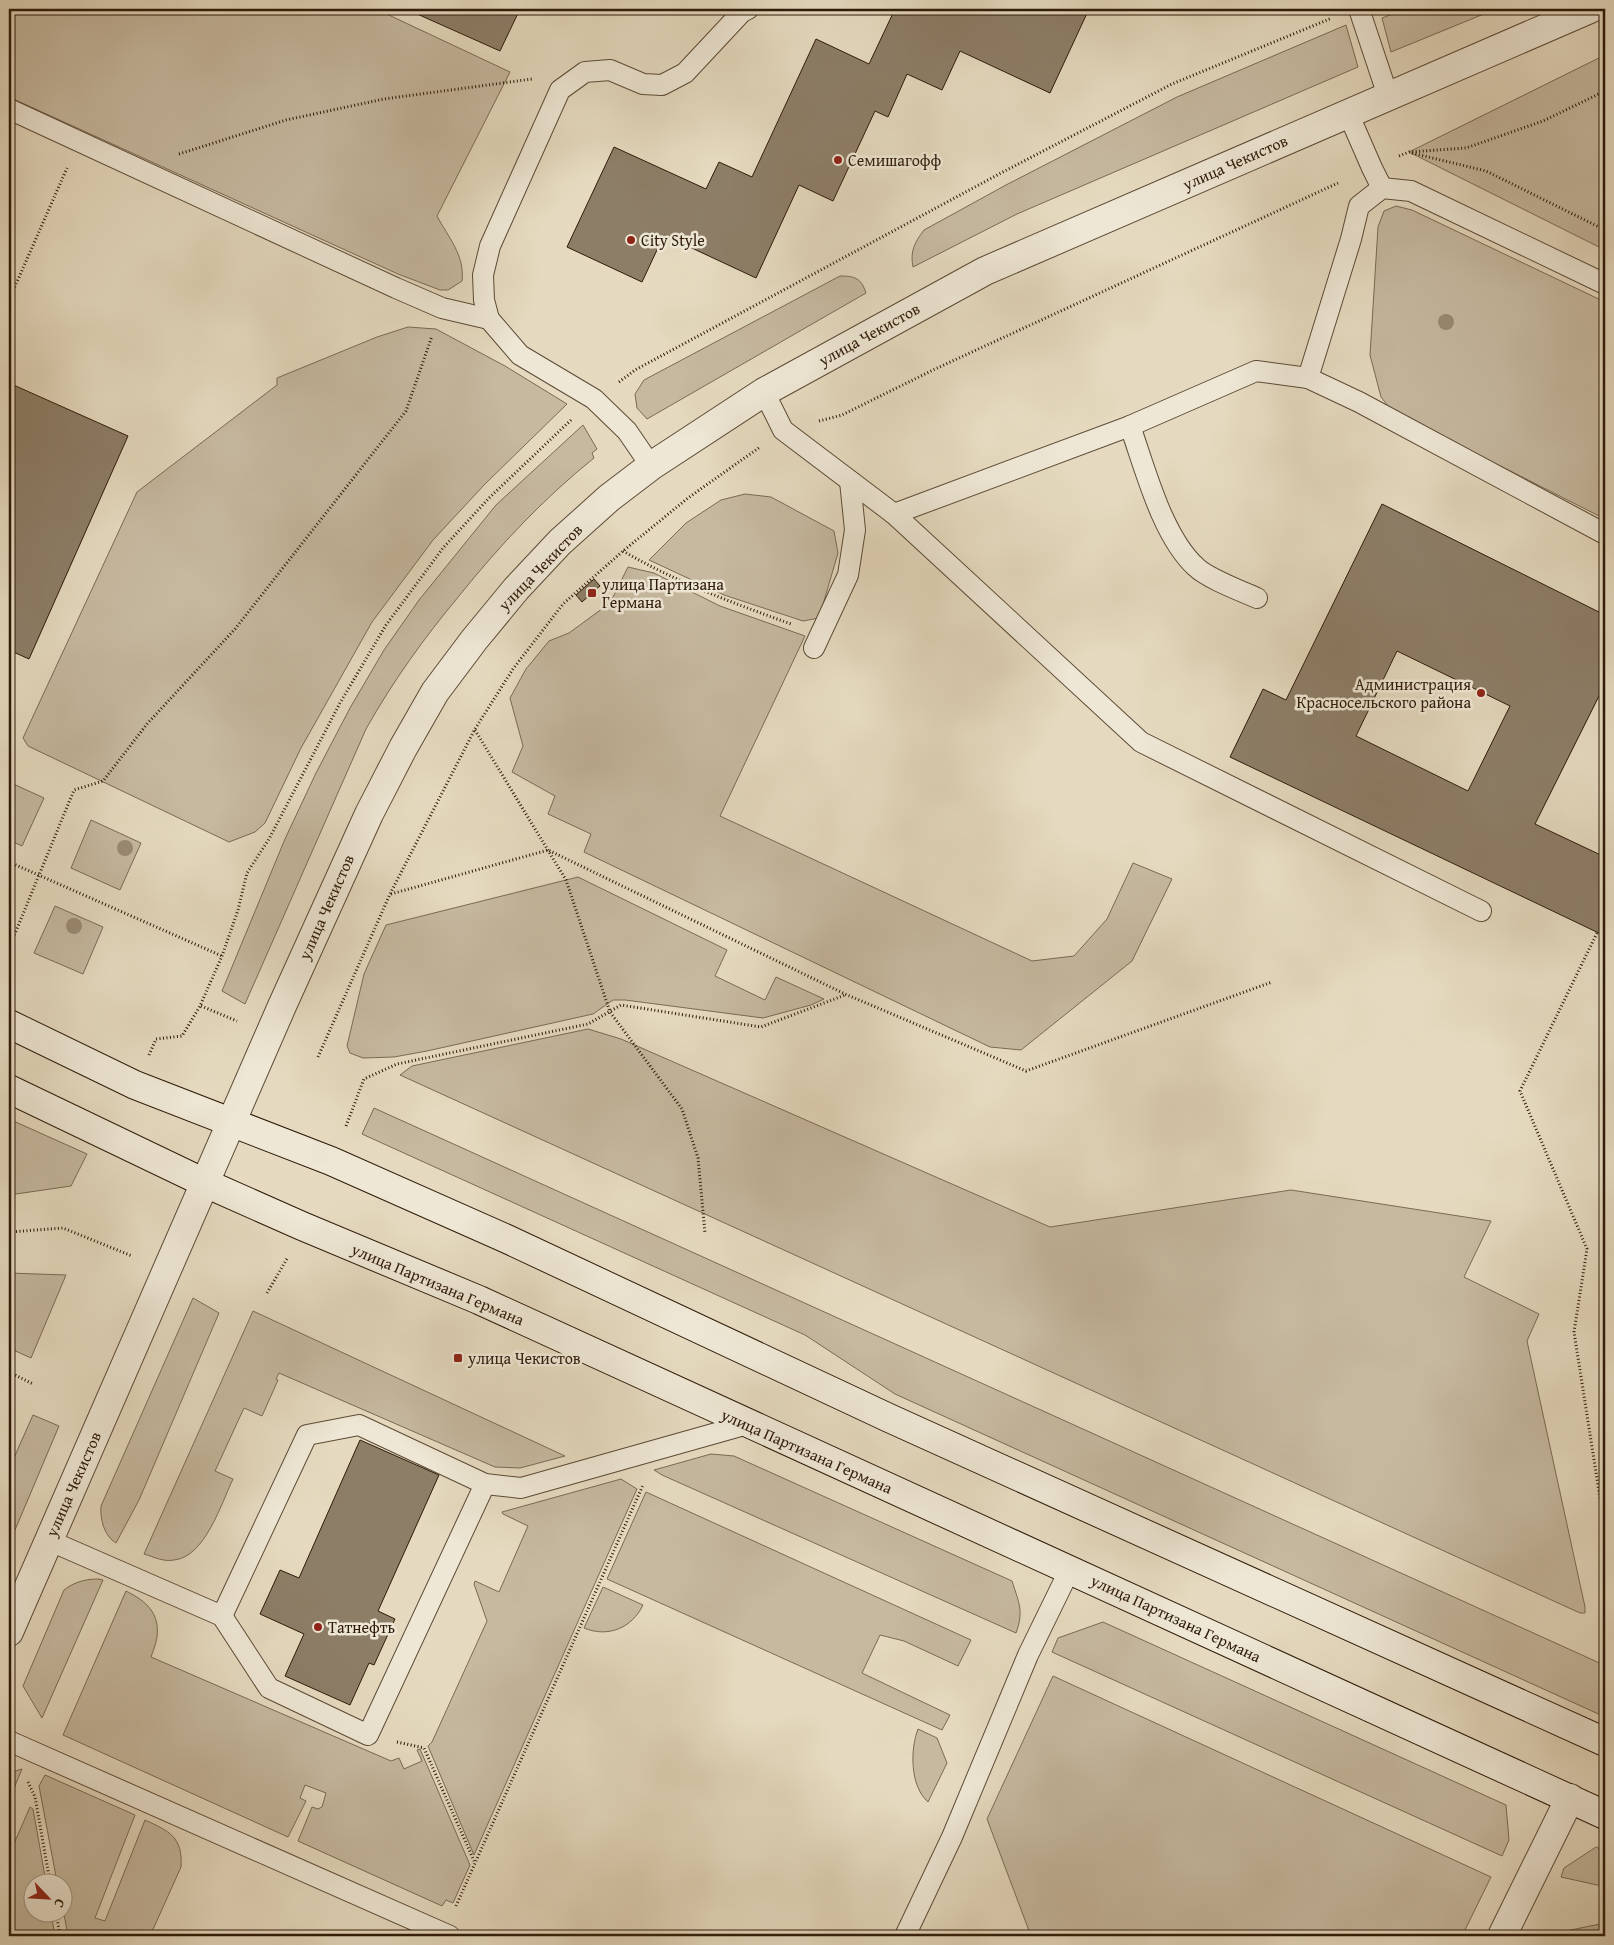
<svg xmlns="http://www.w3.org/2000/svg" width="1614" height="1945" font-family="'Gentium Book Plus',serif">
	<style>
		.green { fill: #c6b9a0; stroke: #7a6a54 }
		.building { fill: #8d7e68; stroke: #2e1a09; fill-rule: evenodd }
		.lines { fill: none; stroke-linecap: round; stroke-linejoin: round }
		.service-casing { stroke: #5c4a36; stroke-width: 22 }
		.minor-casing { stroke: #5c4a36; stroke-width: 30 }
		.secondary-casing { stroke: #2e1a09; stroke-width: 30 }
		.path { stroke: #2e1a09; stroke-width: 3; stroke-dasharray: 1 2.5; stroke-linecap: butt }
		.service { stroke: #eee7d5; stroke-width: 20 }
		.minor { stroke: #eee7d5; stroke-width: 28 }
		.secondary { stroke: #eee7d5; stroke-width: 28 }
		.tree { fill: #9a8b74 }
		.poi-dot { fill: #8f2418; stroke: #eee7d5; stroke-width: 2 }
		.labels { text-anchor: middle; stroke-width: 5; stroke-linejoin: round; paint-order: stroke }
		.poi-label { font-size: 16px; fill: #2e1a09; stroke: #eee7d5; text-anchor: start }
		.street-label { font-size: 16px; fill: #2e1a09; stroke: #eee7d5 }
	</style>
	<rect width="100%" height="100%" fill="#e5dabf"/>
	<filter id="stains"><feTurbulence type="fractalNoise" baseFrequency=".004" numOctaves="4"/><feColorMatrix values="0 0 0 0 .2 0 0 0 0 .09 0 0 0 0 .02 0 0 0 .5 -.17"/></filter>
	<radialGradient id="worn" r=".72"><stop offset=".6" stop-color="#630" stop-opacity="0"/><stop offset="1" stop-color="#630" stop-opacity=".3"/></radialGradient>
	<g class="green">
		<path d="M9 9H376L510 72 437 216C448 237 465 255 462 281L448 290H440L398 274 9 97Z"/>
		<polygon points="1406,9 1496,9 1391,52 1382,18"/>
		<path d="M1346 25 1358 67 1017 214 913 267C910 252 914 243 924 230L1006 185 1177 97Z"/>
		<polygon points="1605,55 1605,250 1409,152"/>
		<polygon points="1396,206 1412,210 1605,302 1605,519 1392,411 1381,397 1370,355 1378,227 1384,211"/>
		<path d="M840 276C855 276 861 278 866 293L647 419 637 408 635 394 644 380Z"/>
		<polygon points="408,327 436,329 505,366 567,404 485,484 433,540 372,622 301,748 265,823 255,832 229,842 28,746 23,738 137,492 277,385 277,378 377,337"/>
		<path d="M583 425 597 449 592 453 594 458C543 499 500 545 459 596 424 638 393 681 366 729L245 1004 222 991 285 839 316 773 350 708 384 650 419 600 496 505Z"/>
		<polygon points="745,494 771,497 834,531 838,553 819,618 803,621 724,595 649,560 686,523 721,500"/>
		<polygon points="628,567 654,573 720,606 805,636 720,816 1032,961 1074,956 1107,919 1133,863 1172,879 1132,961 1021,1050 990,1047 584,852 591,834 548,814 555,796 512,772 523,746 510,698 526,669 549,641 569,633 610,603"/>
		<polygon points="9,782 44,798 22,846 9,840"/>
		<polygon points="91,820 141,843 120,890 71,868"/>
		<polygon points="578,877 727,950 715,976 765,1000 776,977 824,999 811,1005 763,1018 625,1000 613,1000 593,1014 427,1051 394,1057 363,1058 350,1053 347,1046 364,974 386,925"/>
		<polygon points="55,906 103,927 83,974 34,953"/>
		<polygon points="588,1029 621,1039 1050,1227 1291,1190 1491,1221 1464,1277 1539,1314 1527,1341 1585,1607 1585,1613 1580,1613 400,1075 412,1066"/>
		<polygon points="374,1108 1604,1665 1605,1717 895,1394 805,1335 362,1134"/>
		<polygon points="9,1119 87,1154 71,1186 9,1195"/>
		<polygon points="9,1273 66,1275 31,1358 9,1348"/>
		<path d="M193 1298 219 1313 139 1500 116 1543C104 1536 100 1519 101 1506Z"/>
		<path d="M253 1311 565 1456 520 1468 495 1467 279 1373 276 1379 278 1380 262 1416 244 1408 215 1471 233 1479C221 1504 205 1557 174 1560 163 1562 154 1557 144 1554Z"/>
		<polygon points="33,1415 59,1426 15,1530 9,1527 9,1469"/>
		<path d="M711 1454 734 1456 1012 1581C1019 1603 1024 1611 1016 1633L662 1475 654 1470Z"/>
		<polygon points="621,1479 637,1489 474,1855 428,1746 432,1742 487,1621 474,1584 475,1581 499,1592 528,1526 503,1514 502,1512"/>
		<polygon points="646,1492 971,1640 958,1666 904,1641 880,1635 862,1673 950,1715 942,1730 607,1579"/>
		<path d="M98 1579 103 1580 42 1718 23 1686 64 1590C74 1582 86 1579 98 1579Z"/>
		<path d="M603 1587 643 1605C632 1628 608 1638 584 1628Z"/>
		<path d="M126 1591C146 1601 160 1613 157 1637 156 1644 153 1651 151 1657L391 1761 399 1758 404 1769 422 1761 417 1750 420 1749 470 1865 453 1903 446 1900 442 1906 298 1841 312 1807 318 1809 322 1807 326 1793 305 1785 300 1798 306 1801 288 1837 63 1735Z"/>
		<polygon points="1103,1622 1506,1805 1509,1840 1502,1856 1052,1652 1058,1638"/>
		<polygon points="1053,1676 1491,1877 1462,1936 1031,1936 987,1819"/>
		<path d="M918 1729 937 1738 947 1763 928 1802C910 1786 910 1750 918 1729Z"/>
		<polygon points="22,1769 9,1800 9,1773"/>
		<path d="M45 1775 135 1815 95 1918 105 1921 145 1820C169 1831 183 1837 181 1867L150 1936H68L63 1909 62 1882H57L39 1786Z"/>
		<polygon points="30,1807 33,1809 46,1882 32,1882 32,1912 51,1913 55,1936 9,1936 9,1855"/>
		<polygon points="1596,1847 1605,1851 1605,1884 1597,1885 1561,1877 1564,1868"/>
		<polygon points="1605,1923 1605,1936 1554,1936 1556,1933"/>
	</g>
	<g class="building">
		<polygon points="406,9 520,9 500,51"/>
		<polygon points="895,9 1089,9 1050,93 960,51 942,90 907,74 888,117 875,111 833,201 799,185 756,278 664,235 642,282 567,247 614,147 706,189 719,162 752,177 816,39 869,64"/>
		<polygon points="1230,9 1243,9 1241,14"/>
		<polygon points="9,383 128,436 29,659 9,650"/>
		<path d="M1382 504 1605 615V694L1601 692 1535 824 1605 857V936L1230 757 1263 689 1286 700ZM1397 651 1510 706 1468 791 1356 736Z"/>
		<polygon points="594,579 600,586 582,602 576,595"/>
		<polygon points="360,1440 439,1475 378,1611 395,1619 374,1665 369,1663 350,1705 285,1676 304,1634 260,1614 280,1570 299,1578"/>
	</g>
	<g class="lines">
		<g class="service-casing">
			<g id="service">
				<polyline points="1359,9 1388,96"/>
				<polyline points="9,109 396,288 442,308 489,319"/>
				<polyline points="1348,113 1372,168 1382,188"/>
				<polyline points="1308,378 1351,239 1359,206 1382,188 1411,191 1605,284"/>
				<polyline points="764,392 783,430 894,514 1141,742 1481,911"/>
				<path d="M1130 426C1145 468 1162 536 1196 567 1207 578 1241 591 1257 598"/>
				<polyline points="651,466 627,431 594,399 520,355 489,319 484,300 483,275 490,246 560,90 585,72 610,70 643,84 662,85 685,73 742,12 748,9"/>
				<polyline points="894,514 1130,426 1256,371 1308,378 1359,402 1605,534"/>
				<polyline points="814,648 848,575 855,530 850,481"/>
				<polyline points="48,1540 222,1616 269,1688 368,1735 485,1484"/>
				<polyline points="222,1616 307,1435 359,1425 485,1484 521,1488 748,1424"/>
				<polyline points="9,1741 450,1936"/>
				<polyline points="905,1936 952,1837 1028,1655 1070,1569"/>
			</g>
		</g>
		<g class="minor-casing">
			<g id="minor">
				<polyline points="9,1632 282,1006 369,814 403,748 435,692 474,640 516,589 560,542 609,498 651,466 764,392 985,271 1590,9"/>
				<polyline points="1502,1936 1570,1798"/>
			</g>
		</g>
		<g class="secondary-casing">
			<g id="secondary">
				<polyline points="9,1024 135,1085 331,1161 507,1239 889,1418 1605,1742"/>
				<polyline points="9,1089 205,1183 302,1226 479,1300 1605,1815"/>
			</g>
		</g>
		<g class="path">
			<polyline points="1412,153 1486,171 1605,230"/>
			<polyline points="179,154 286,120 384,99 532,79"/>
			<polyline points="1399,156 1409,152 1466,148 1543,121 1605,91"/>
			<polyline points="9,300 67,168"/>
			<polyline points="619,382 635,370 1001,173 1172,84 1332,18"/>
			<polyline points="819,421 842,415 933,370 1338,183"/>
			<path d="M623 551C676 582 733 603 791 624"/>
			<polyline points="475,730 566,880 610,1012 682,1109 698,1158 705,1233"/>
			<polyline points="9,862 222,956"/>
			<polyline points="391,894 548,850 845,994 1026,1071 1272,982"/>
			<polyline points="1597,933 1520,1091 1587,1249 1574,1332 1605,1530"/>
			<polyline points="9,948 74,790 103,781 147,724 235,629 406,411 432,336"/>
			<polyline points="201,1006 237,1021"/>
			<polyline points="149,1055 156,1039 182,1036 200,1006 222,956 238,910 247,873 269,839 340,703 386,625 443,548 489,498 571,420"/>
			<polyline points="318,1057 390,894 475,729 513,669 563,604 623,551 688,498 760,447"/>
			<polyline points="346,1126 364,1079 397,1064 588,1024 621,1005 761,1027 845,995"/>
			<polyline points="9,1232 63,1228 132,1256"/>
			<polyline points="267,1293 288,1257"/>
			<polyline points="9,1372 33,1384"/>
			<polyline points="397,1742 424,1748 475,1863"/>
			<polyline points="28,1782 35,1797 50,1882"/>
			<polyline points="456,1906 643,1485"/>
			<polyline points="56,1912 60,1936"/>
		</g>
		<use href="#service" class="service"/>
		<use href="#minor" class="minor"/>
		<use href="#secondary" class="secondary"/>
	</g>
	<g class="tree">
		<circle cx="1446" cy="322" r="8"/>
		<circle cx="125" cy="848" r="8"/>
		<circle cx="74" cy="926" r="8"/>
	</g>
	<g class="poi-dot">
		<circle cx="838" cy="160" r="5"/>
		<circle cx="631" cy="240" r="5"/>
		<rect x="587" y="588" width="10" height="10" rx="2.5"/>
		<circle cx="1481" cy="693" r="5"/>
		<rect x="453" y="1353" width="10" height="10" rx="2.5"/>
		<circle cx="318" cy="1627" r="5"/>
	</g>
	<g class="labels">
		<g class="poi-label">
			<text x="848" y="166">Семишагофф</text>
			<text x="641" y="246">City Style</text>
			<text x="602" y="590">улица Партизана<tspan x="602" dy="18">Германа</tspan></text>
			<text x="1471" y="690" text-anchor="end">Администрация<tspan x="1471" dy="18">Красносельского района</tspan></text>
			<text x="468" y="1364">улица Чекистов</text>
			<text x="328" y="1633">Татнефть</text>
		</g>
		<g class="street-label">
			<text transform="translate(1235 162) rotate(-24)" y="6">улица Чекистов</text>
			<text transform="translate(869 334) rotate(-29)" y="6">улица Чекистов</text>
			<text transform="translate(540 567) rotate(-46)" y="6">улица Чекистов</text>
			<text transform="translate(326 907) rotate(-66)" y="6">улица Чекистов</text>
			<text transform="translate(438 1284) rotate(23)" y="6">улица Партизана Германа</text>
			<text transform="translate(807 1451) rotate(24)" y="6">улица Партизана Германа</text>
			<text transform="translate(73 1484) rotate(-66)" y="6">улица Чекистов</text>
			<text transform="translate(1176 1618) rotate(25)" y="6">улица Партизана Германа</text>
		</g>
	</g>
	<rect width="1614" height="1945" fill="none" stroke="#e5dabf" stroke-width="30"/>
	<rect x="10" y="10" width="1594" height="1925" fill="none" stroke="#2e1a09" stroke-width="2.5"/>
	<rect x="15" y="15" width="1584" height="1915" fill="none" stroke="#2e1a09"/>
	<g transform="translate(48 1898) rotate(115)"><circle r="24" fill="#eee7d5" stroke="#a19583"/>
	<path d="M0-4L9 19L0 12L-9 19Z" fill="#8f2418"/>
	<text y="-8" font-size="14" font-weight="bold" text-anchor="middle" fill="#2e1a09">С</text>
	</g>
	<rect width="100%" height="100%" filter="url(#stains)"/>
	<rect width="100%" height="100%" fill="url(#worn)"/>
</svg>
